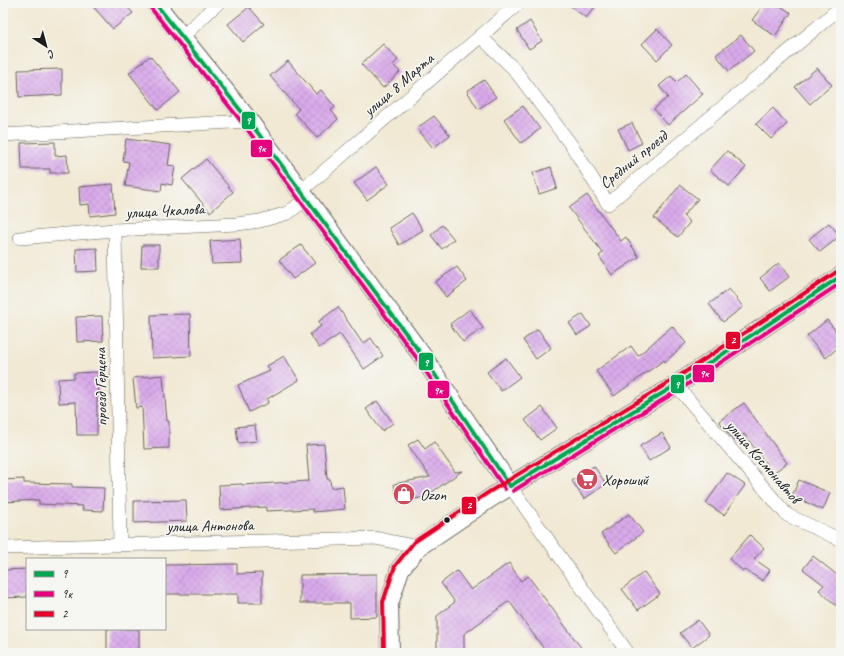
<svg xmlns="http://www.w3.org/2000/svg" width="844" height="656" font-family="Caveat,sans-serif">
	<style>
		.building { fill: url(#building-cross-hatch) }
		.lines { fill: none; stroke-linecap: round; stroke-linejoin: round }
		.street-casing { stroke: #67645c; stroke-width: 14 }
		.secondary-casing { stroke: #67645c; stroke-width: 20 }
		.street { stroke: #fff; stroke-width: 13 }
		.secondary { stroke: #fff; stroke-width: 18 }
		.bus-1-casing { stroke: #f6f6f2; stroke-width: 7 }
		.bus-2-casing { stroke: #f6f6f2; stroke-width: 7 }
		.bus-3-casing { stroke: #f6f6f2; stroke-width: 7 }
		.bus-1 { stroke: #00a651; stroke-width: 4 }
		.bus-2 { stroke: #e5007d; stroke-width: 4 }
		.bus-3 { stroke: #e4002b; stroke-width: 4 }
		.bus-dot { fill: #1c1c1c; stroke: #f6f6f2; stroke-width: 1.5 }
		.labels { text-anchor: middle; stroke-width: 3.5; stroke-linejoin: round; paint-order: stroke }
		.street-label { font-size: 16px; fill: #1c1c1c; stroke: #f6f6f2 }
		.poi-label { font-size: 16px; fill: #1c1c1c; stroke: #f6f6f2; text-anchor: start }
		.line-badge { stroke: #f6f6f2; stroke-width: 1.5 }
		.badge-label { font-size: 11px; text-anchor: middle; font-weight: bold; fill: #fff }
	</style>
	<defs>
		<pattern id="building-cross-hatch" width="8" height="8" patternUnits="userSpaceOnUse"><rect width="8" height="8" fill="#daabeb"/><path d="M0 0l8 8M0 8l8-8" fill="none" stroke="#ba93c9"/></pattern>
	</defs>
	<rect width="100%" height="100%" fill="#f6f6f2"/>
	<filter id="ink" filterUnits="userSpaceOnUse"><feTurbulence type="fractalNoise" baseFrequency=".025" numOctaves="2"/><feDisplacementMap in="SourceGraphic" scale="8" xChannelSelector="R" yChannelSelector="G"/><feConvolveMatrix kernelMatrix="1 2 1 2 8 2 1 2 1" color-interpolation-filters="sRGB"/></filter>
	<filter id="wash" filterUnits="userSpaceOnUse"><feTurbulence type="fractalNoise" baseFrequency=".012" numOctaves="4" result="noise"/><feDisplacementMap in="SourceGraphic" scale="16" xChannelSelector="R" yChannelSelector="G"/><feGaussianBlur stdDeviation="0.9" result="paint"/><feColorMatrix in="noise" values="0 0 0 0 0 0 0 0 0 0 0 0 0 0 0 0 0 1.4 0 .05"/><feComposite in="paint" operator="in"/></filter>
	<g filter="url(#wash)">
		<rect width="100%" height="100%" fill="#f1e9d4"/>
		<g id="blocks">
			<g class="building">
				<polygon points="90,3 124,3 133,13 113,29"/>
				<polygon points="567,3 598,3 586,18"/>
				<polygon points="765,3 776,3 791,13 775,36 752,20"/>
				<polygon points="249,7 264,24 243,42 228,24"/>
				<polygon points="530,21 542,41 529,49 517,30"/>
				<polygon points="657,29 672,45 657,60 642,44"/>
				<polygon points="741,35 754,51 729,71 716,55"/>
				<polygon points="383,44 398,60 393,65 400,72 383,88 361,64"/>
				<polygon points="150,56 180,92 158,110 129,73"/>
				<polygon points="288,61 316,94 321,90 335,107 331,110 338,119 317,138 295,113 299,109 270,76"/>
				<polygon points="817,68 832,85 810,104 795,87"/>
				<polygon points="62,69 62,95 19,97 18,70"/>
				<polygon points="686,74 703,94 668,125 654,109 668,97 659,86 671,76 677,82"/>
				<polygon points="484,80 496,97 478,109 467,91"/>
				<polygon points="523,106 540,129 521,143 504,119"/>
				<polygon points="773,108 787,124 771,139 756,124"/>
				<polygon points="434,116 450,135 433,148 417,128"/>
				<polygon points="632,123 642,143 628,150 618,129"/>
				<polygon points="126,139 171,145 168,165 175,166 172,185 162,183 161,191 125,186 129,162 123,161"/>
				<polygon points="55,142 55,156 67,155 68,173 50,173 50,169 22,169 21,143"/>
				<polygon points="727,151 746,167 729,186 710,170"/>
				<polygon points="206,159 233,192 210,212 182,179"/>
				<polygon points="376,167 389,184 367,200 354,183"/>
				<polygon points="551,167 557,188 539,194 533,173"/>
				<polygon points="113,184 115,213 90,216 89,204 80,205 79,187"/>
				<polygon points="680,185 698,199 683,216 690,222 678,237 654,218"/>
				<polygon points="587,195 621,241 626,237 639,257 612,275 599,256 603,253 569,208"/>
				<polygon points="412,213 423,230 399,245 389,228"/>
				<polygon points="829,223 840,236 820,252 809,239"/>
				<polygon points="442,225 454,239 442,249 431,235"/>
				<polygon points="240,239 242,263 212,264 210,241"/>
				<polygon points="142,245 159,245 159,267 141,267"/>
				<polygon points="301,245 315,263 293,279 279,260"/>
				<polygon points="97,248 98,271 77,272 76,249"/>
				<polygon points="779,263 789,277 770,291 760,278"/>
				<polygon points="457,267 467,281 446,297 435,282"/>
				<polygon points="729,289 743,307 723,322 709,304"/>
				<polygon points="338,307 363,344 371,338 383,356 364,369 340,334 319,348 310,334 321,326 318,322"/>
				<polygon points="470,309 483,328 463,342 450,324"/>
				<polygon points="190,314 191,356 152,358 151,315"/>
				<polygon points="583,314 591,326 577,335 569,323"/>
				<polygon points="102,316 103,341 77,342 76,317"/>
				<polygon points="827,320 841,337 841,345 826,358 807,336"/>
				<polygon points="672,326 686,343 665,362 664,360 614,396 596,371 631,346 638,356"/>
				<polygon points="538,329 551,348 536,359 523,340"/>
				<polygon points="284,356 299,380 267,399 268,403 249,412 238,385 270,371 267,366"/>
				<polygon points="506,358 520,377 501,391 487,372"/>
				<polygon points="98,372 99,397 97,397 97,435 77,435 76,402 59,403 58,379 74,378 74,373"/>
				<polygon points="163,375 167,421 169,421 169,448 144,449 142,407 136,408 133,378"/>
				<polygon points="377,401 393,423 382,431 366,409"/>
				<polygon points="744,403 787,463 773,473 744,434 734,441 719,421"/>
				<polygon points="542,407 557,428 540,440 525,420"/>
				<polygon points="255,425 257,441 238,443 236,427"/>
				<polygon points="662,433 671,447 649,461 640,446"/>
				<polygon points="418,439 425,449 434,442 455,472 462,471 425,497 398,502 394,484 430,477 408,445"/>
				<polygon points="324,444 327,479 330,479 331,488 343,486 345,509 313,512 313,509 266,511 266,507 220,510 219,485 242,484 242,485 309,481 306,445"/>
				<polygon points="594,466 606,484 584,499 572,481"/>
				<polygon points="727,473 745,485 724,515 706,503"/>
				<polygon points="24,479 24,483 72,484 72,487 104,488 103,511 82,510 83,506 39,504 39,500 3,502 3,480"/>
				<polygon points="799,480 830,493 823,510 792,496"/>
				<polygon points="186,500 187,521 134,523 134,501"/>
				<polygon points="629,514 643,532 616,553 601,534"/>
				<polygon points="750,535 764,548 754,559 770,570 763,581 745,570 743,571 729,559"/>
				<polygon points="813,556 841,578 841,610 819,590 824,585 803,569"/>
				<polygon points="509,563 521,581 528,576 585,653 547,653 509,601 464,634 464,653 437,653 437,616 455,602 441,583 457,571 471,590"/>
				<polygon points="237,564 237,574 262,573 262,603 238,603 238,594 165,594 165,565"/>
				<polygon points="27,569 27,597 3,598 3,570"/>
				<polygon points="644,572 660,594 638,610 622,589"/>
				<polygon points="377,574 377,617 350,618 350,603 300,603 300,575"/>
				<polygon points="698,620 709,635 692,648 680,633"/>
				<rect x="107" y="629" width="32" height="24"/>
			</g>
		</g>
	</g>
	<g filter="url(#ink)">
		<use href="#blocks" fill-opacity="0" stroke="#67645c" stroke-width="1"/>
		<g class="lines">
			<g class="street-casing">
				<g id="street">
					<polyline points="480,36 514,69 572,146 608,204 841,7"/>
					<polyline points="182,37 218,3"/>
					<polyline points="3,135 249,121"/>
					<polyline points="300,192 519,3"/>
					<polyline points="115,230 120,544"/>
					<polyline points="20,238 115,230 237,224 260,221 288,213 306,199"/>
					<polyline points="676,385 787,515 841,540"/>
					<polyline points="510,486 628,653"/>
					<polyline points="3,548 375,538 418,547"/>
				</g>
			</g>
			<g class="secondary-casing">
				<g id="secondary">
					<polyline points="155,3 249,121 421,354 510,486"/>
					<polyline points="390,653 389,604 400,569 418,547 492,497 676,385 841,276"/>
				</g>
			</g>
			<use href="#street" class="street"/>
			<use href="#secondary" class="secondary"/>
			<g class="bus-1-casing">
				<g id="bus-1">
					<polyline points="155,3 249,121 421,354 510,486"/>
					<polyline points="510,486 676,385 841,276"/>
				</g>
			</g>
			<g class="bus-2-casing">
				<g id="bus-2">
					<polyline points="150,7 244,125 416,357 505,489"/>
					<polyline points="513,491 679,390 841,283"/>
				</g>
			</g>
			<g class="bus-3-casing">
				<polyline id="bus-3" points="384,653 383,602 395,566 414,542 489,492 673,380 838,271"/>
			</g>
			<use href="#bus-1" class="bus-1"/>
			<use href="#bus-2" class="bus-2"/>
			<use href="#bus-3" class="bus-3"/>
		</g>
	</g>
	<defs>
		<g id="supermarket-disc" transform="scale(1.15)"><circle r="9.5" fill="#d1495b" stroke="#f6f6f2"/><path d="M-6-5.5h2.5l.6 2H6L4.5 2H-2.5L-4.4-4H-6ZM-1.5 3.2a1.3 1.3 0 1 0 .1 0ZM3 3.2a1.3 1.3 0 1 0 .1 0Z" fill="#fff"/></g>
		<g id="shop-disc" transform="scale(1.15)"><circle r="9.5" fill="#d1495b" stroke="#f6f6f2"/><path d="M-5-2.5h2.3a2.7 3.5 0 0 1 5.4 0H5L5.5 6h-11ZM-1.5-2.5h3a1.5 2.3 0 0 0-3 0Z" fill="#fff"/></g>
	</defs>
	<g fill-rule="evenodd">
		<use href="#supermarket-disc" x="587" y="479"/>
		<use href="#shop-disc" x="404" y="494"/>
	</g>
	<circle class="bus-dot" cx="447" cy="520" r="3.5"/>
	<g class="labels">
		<g class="street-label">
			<text transform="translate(398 84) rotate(-41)" y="6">улица 8 Марта</text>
			<text transform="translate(633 159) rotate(-39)" y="6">Средний проезд</text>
			<text transform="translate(165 210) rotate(-3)" y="6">улица Чкалова</text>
			<text transform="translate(100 387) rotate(-91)" y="6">проезд Герцена</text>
			<text transform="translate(764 461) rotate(49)" y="6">улица Космонавтов</text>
			<text transform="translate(210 525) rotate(-1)" y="6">улица Антонова</text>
		</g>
		<g class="poi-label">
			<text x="602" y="485">Хороший</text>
			<text x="420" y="500">Ozon</text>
		</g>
	</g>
	<g class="line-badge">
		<rect x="241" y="111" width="15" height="19" rx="4" fill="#00a651"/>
		<rect x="250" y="139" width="23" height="19" rx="4" fill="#e5007d"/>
		<rect x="725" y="331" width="16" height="19" rx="4" fill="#e4002b"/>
		<rect x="418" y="352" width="16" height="19" rx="4" fill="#00a651"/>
		<rect x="692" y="364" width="23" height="19" rx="4" fill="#e5007d"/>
		<rect x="670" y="374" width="15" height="20" rx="4" fill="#00a651"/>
		<rect x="427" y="380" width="23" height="19" rx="4" fill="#e5007d"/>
		<rect x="461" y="496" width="16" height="19" rx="4" fill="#e4002b"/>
	</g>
	<g class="badge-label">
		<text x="248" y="124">9</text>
		<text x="261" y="152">9к</text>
		<text x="733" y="344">2</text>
		<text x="426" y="366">9</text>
		<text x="704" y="377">9к</text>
		<text x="677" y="388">9</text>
		<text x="438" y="394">9к</text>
		<text x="469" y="509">2</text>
	</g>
	<rect width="844" height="656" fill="none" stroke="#f6f6f2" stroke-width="16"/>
	<rect x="26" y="558" width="140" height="72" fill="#f6f6f2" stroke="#9f9f9c"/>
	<rect x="34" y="571" width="20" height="6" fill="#00a651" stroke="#9f9f9c"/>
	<text x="62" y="578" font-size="12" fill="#1c1c1c">9</text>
	<rect x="34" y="591" width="20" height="6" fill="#e5007d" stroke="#9f9f9c"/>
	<text x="62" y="598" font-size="12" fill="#1c1c1c">9к</text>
	<rect x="34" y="611" width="20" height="6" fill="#e4002b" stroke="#9f9f9c"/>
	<text x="62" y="618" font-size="12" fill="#1c1c1c">2</text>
	<g transform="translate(46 46) rotate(144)" stroke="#f6f6f2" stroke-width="3" paint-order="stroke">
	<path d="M0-3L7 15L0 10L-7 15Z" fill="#1c1c1c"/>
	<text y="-6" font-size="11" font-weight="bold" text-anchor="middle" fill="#1c1c1c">С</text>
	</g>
</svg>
